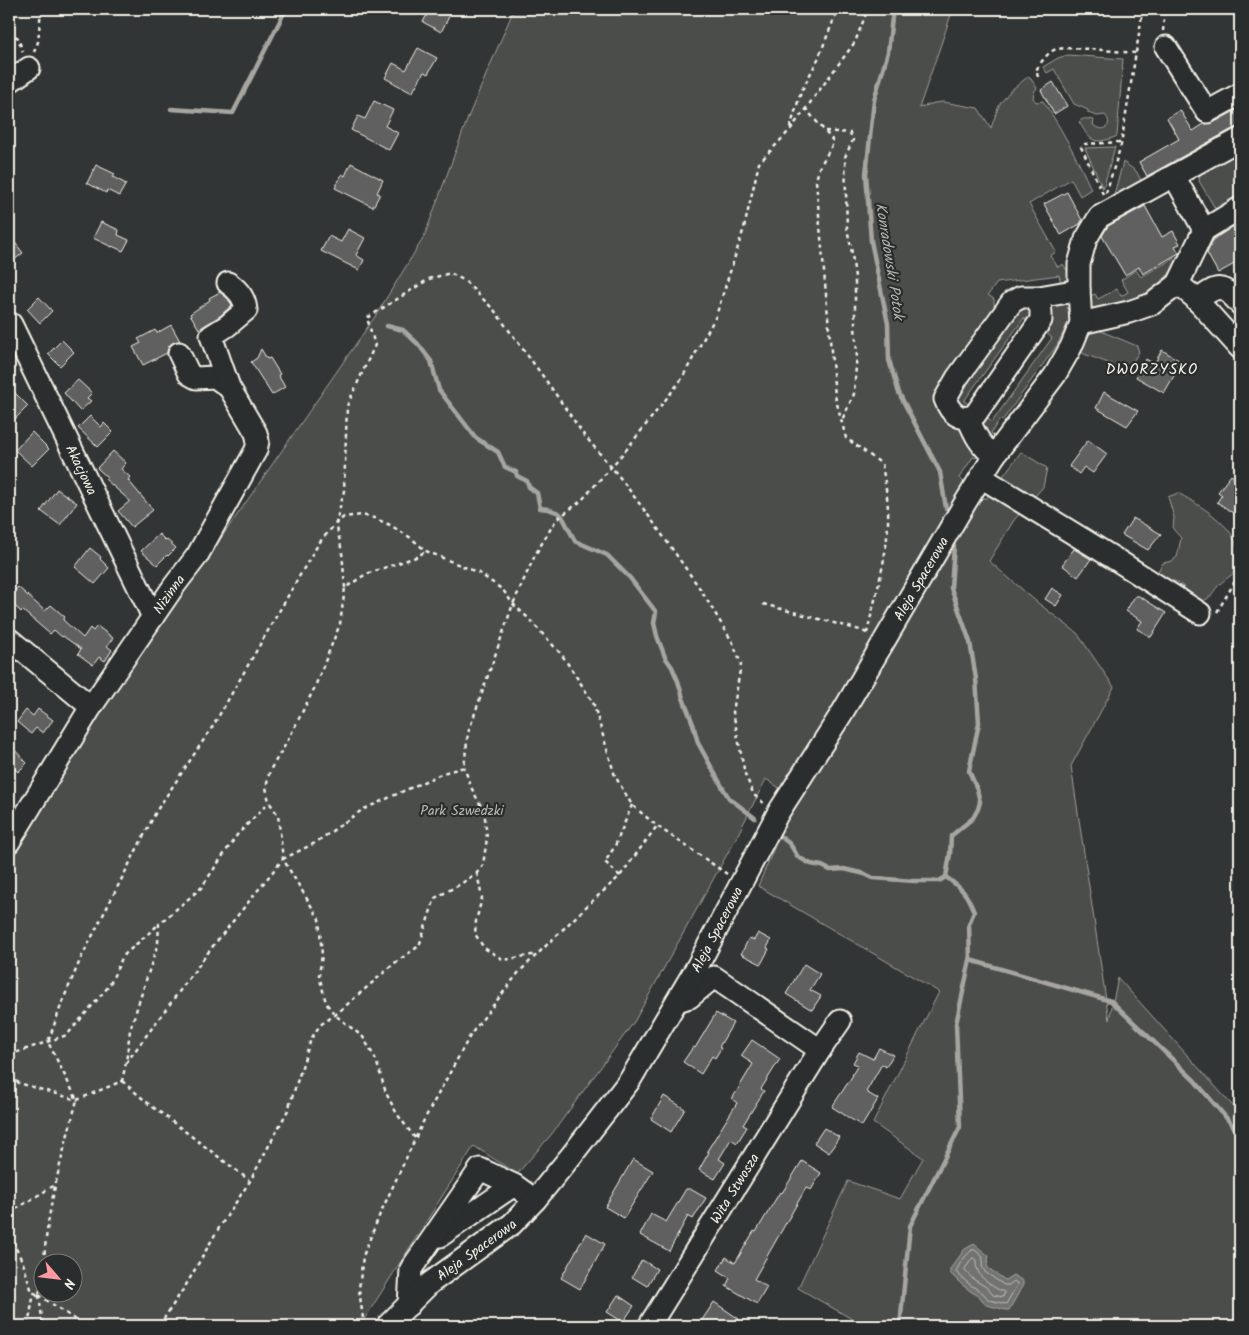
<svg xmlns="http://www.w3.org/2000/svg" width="1249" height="1335" font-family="Kalam,sans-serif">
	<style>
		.green { fill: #4b4d4c; stroke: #a09f9a; fill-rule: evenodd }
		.water { fill: #727370; stroke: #a6a5a0 }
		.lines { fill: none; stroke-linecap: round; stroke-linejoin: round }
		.shore { stroke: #c0bfb8; stroke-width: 1 }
		.stream { stroke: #a6a5a0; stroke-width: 4.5 }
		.building { fill: #5f605f; stroke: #f4f1e8 }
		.minor-casing { stroke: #f4f1e8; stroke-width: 25 }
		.path { stroke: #f4f1e8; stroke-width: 2.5; stroke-dasharray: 4 4; stroke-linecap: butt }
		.minor { stroke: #2a2d2e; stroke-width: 21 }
		.labels { text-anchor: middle; stroke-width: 4.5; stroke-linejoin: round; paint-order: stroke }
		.street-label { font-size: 14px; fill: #f4f1e8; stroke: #2a2d2e }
		.park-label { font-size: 14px; fill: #b9b8b1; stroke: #2a2d2e }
		.water-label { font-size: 15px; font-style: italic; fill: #b3b2ac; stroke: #2a2d2e }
		.neighbourhood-label { font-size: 15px; letter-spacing: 1px; fill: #f4f1e8; stroke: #2a2d2e }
	</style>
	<rect width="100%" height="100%" fill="#323535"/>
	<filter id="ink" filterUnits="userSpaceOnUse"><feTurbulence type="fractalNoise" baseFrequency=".02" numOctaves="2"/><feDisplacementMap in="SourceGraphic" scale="10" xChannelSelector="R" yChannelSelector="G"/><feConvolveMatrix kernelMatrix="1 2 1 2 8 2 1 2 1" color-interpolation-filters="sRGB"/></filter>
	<g filter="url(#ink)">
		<g class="green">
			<path d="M514 9H953L919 108 934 103 943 102 978 108 991 128 999 105 1010 91 1029 76 1037 88 1034 92 1033 98 1036 102 1043 101C1062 129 1077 158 1091 189L1080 196 1071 179 1029 204 1056 252 1050 256 1058 267 1063 264 1070 275V283L1061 284 1059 275 997 283 988 295 994 299V307L998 313 943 391 962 425 981 450 976 458 973 457 959 478 986 499 1021 452 1047 468 1043 487 1014 520 989 561 1038 603 1077 633 1114 687 1071 766 1109 1020 1118 978 1240 1114V1326H864L798 1288 848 1181 900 1199 923 1158 873 1123 939 992 758 886 795 799 766 779 735 840 634 1022 551 1135 517 1174 474 1146 360 1326H9V866L14 855 92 724 376 315 424 237 469 115ZM42 1262H72V1292H42Z"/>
			<path d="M1068 55 1123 59 1117 136C1111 139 1107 140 1100 141 1088 141 1086 132 1079 122 1083 117 1088 119 1094 120L1093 125C1104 134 1114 125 1105 115L1097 116 1088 113V110L1074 104 1054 69 1047 73 1043 67 1058 58Z"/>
			<polygon points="1115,147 1103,189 1085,148"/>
			<polygon points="1240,151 1240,202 1219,212 1216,210 1199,181 1200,174"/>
			<polygon points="1123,162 1136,171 1145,187 1112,202"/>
			<polygon points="1183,253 1174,269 1147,295 1090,314 1089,296 1095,294 1098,299 1117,289 1121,296 1128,292 1121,280 1136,270 1141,277"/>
			<polygon points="1056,301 1070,303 1071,317 1057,345 1002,421 1000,419 991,433 995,437 990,443 980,422 984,416 992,422 1052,338 1044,331 1050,304"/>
			<polygon points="1023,307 1030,308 1033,324 1024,318 964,401 974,408 964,412 955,399 1015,312"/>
			<polygon points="1096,329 1137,346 1139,352 1124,375 1114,369 1111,364 1084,354 1079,349 1086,336"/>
			<path d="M1178 493C1196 503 1223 519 1233 537 1237 543 1238 553 1240 560 1238 575 1227 576 1218 586 1210 595 1213 597 1201 602L1179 583 1162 577 1158 571 1163 563 1172 561 1177 557 1181 538 1173 529 1174 517 1168 497Z"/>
		</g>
		<path class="water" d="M974 1244 989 1256 987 1265 988 1268 1005 1280 1013 1275 1023 1281V1285L1009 1310H1006L986 1305 979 1296C971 1293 956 1280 950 1273V1269L965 1249Z"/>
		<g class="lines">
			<g class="shore">
				<path d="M972 1250H975L983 1257 982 1266 985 1272 1004 1285H1009L1014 1281 1017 1283V1285L1006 1304 989 1300 983 1293 969 1284 956 1272C958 1265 966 1255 972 1250Z"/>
				<path d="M973 1258 976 1260C975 1276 990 1286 1004 1292V1294L1003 1297 993 1295 986 1287 973 1279 965 1271V1269Z"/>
			</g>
			<g class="stream">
				<polyline points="893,9 888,52 874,100 866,174 871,241 888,324 889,360 899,393 940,472 946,508"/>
				<polyline points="171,109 233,113 286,9"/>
				<polyline points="387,326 403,330 418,344 431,361 439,390 476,438 498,452 505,467 516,472 517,476 527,481 529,487 537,493 540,508 548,509 559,513 563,518 575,541 607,555 630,578 656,612 654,623 657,636 665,657 672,667 678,681 683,698 693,724 698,743 724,790 729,798 755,818"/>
				<polyline points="781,837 790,844 798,857 811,864 822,866 830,870 844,869 865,874 873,878 914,881 939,881 946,877"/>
				<polyline points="970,960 1111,1001 1194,1080 1240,1134"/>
				<path d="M900 1326 910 1226 960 1127 956 1024 970 960 969 924 974 912C966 892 963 890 946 877L950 854 951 836 973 818 978 809 980 802 977 789 969 771 979 723 976 679 970 642 951 588 954 546"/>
			</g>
		</g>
		<g class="building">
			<polygon points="430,9 453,9 441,32 423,22"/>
			<polygon points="418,48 437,58 428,74 424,72 412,93 385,78 393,63 406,70"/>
			<polygon points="1053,82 1067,106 1054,114 1041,90"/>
			<polygon points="374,101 393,110 385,126 398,133 389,150 351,130 358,116 365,119"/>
			<polygon points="1240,108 1240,127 1234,128 1147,176 1139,162 1179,139 1167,118 1180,110 1193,131 1204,124 1213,123"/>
			<polygon points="351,163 383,180 377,193 380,194 373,207 335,188 342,174 345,176"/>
			<polygon points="96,165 115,174 113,177 126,184 119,196 107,190 106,193 87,183"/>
			<polygon points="1067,192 1082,220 1080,224 1061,235 1044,204"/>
			<polygon points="1145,206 1162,237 1173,231 1180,244 1175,246 1179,253 1143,274 1139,267 1125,275 1102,236 1108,226"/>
			<polygon points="101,222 119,230 118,235 129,240 123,251 112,246 112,247 93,238"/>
			<polygon points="1240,222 1240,261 1218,273 1207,253 1214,239"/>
			<polygon points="348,229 365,238 356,255 364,260 359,270 321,251 329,236 341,242"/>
			<polygon points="9,235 23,253 9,264"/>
			<polygon points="220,292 228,299 232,305 220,316 199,329 190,314 210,300 209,298"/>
			<polygon points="39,297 52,311 40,323 27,309"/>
			<polygon points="171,325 180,341 174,342 169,346 167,353 143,365 133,347 141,343 138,339 155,330 157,333"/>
			<polygon points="62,340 74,352 60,366 48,354"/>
			<polygon points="261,349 267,359 270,358 280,374 278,375 285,387 272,395 251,362 257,358"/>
			<polygon points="1162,350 1182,362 1164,393 1136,377 1146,359 1154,364"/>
			<polygon points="78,380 92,393 87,398 91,401 80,411 64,393"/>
			<polygon points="9,387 28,406 9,425"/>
			<polygon points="1104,392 1138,411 1127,426 1096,408"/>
			<polygon points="90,416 101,427 104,423 113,432 98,447 78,428"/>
			<polygon points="32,432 49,449 32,466 15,450"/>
			<polygon points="1088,440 1107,454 1093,473 1084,467 1079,474 1069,466"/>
			<polygon points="113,451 126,463 121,469 130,477 128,480 153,510 132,527 118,511 130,501 105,479 107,477 97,468"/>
			<polygon points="1231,475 1240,482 1240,508 1236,515 1217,502 1222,495 1218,492"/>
			<polygon points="57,489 77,503 60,525 41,511"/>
			<polygon points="1133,518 1161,534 1148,550 1122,535"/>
			<polygon points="159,534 165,540 166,539 176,548 168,556 167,555 157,565 141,551"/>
			<polygon points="90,548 101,557 100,559 109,568 95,584 75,567"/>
			<polygon points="1074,549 1091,559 1078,577 1062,565"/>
			<polygon points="18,587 45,611 51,605 65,617 63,620 83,638 90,628 93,631 97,626 113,638 107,646 112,650 105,661 99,657 93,665 78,654 81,649 63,636 62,637 54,630 50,634 22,610 21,612 9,600 9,597"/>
			<polygon points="1052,588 1063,595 1056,606 1045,599"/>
			<polygon points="1135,596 1139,596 1166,613 1151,637 1137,629 1142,621 1126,611"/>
			<polygon points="38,709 53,720 43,733 36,728 31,734 17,722 26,710 33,716"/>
			<polygon points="9,744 27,763 18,772 9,763"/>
			<polygon points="758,933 771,940 767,948 769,949 761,964 741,954 749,938 754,940"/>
			<polygon points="804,964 820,974 810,990 821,996 812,1010 786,994"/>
			<polygon points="716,1013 733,1023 719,1047 721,1048 715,1058 712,1056 701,1074 683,1062 693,1047 695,1048"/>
			<polygon points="752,1040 780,1059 761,1089 764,1091 743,1125 747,1127 737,1143 731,1139 719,1159 725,1163 715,1179 699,1170 709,1152 707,1151 737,1103 732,1099 753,1064 741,1056"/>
			<polygon points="879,1048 893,1055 886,1067 882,1064 866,1092 878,1099 862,1126 832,1107 853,1075 852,1075 858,1065 853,1063 859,1052 873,1059"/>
			<polygon points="664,1096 685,1109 671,1132 651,1119"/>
			<polygon points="824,1128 839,1137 829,1153 814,1143"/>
			<polygon points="633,1159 653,1171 624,1218 605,1207"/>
			<polygon points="802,1161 821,1173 811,1190 806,1188 754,1279 767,1287 757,1304 726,1286 730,1278 718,1270 726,1257 735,1263 754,1231 756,1232 780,1192 782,1193"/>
			<polygon points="686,1189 690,1189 706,1198 693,1219 688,1216 669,1251 640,1235 651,1214 666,1222"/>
			<polygon points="586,1233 605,1244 580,1289 561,1278"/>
			<polygon points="642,1260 657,1269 647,1286 632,1277"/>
			<polygon points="618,1295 634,1306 623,1322 607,1312"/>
			<polygon points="714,1302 739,1319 734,1326 698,1326"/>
		</g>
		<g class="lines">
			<g class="minor-casing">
				<g id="minor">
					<polyline points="1166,47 1207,112 1240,94"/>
					<polyline points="9,82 29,68"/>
					<polyline points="1174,176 1204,230 1240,208"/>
					<polyline points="1178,284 1204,230"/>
					<path d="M1032 298C1042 306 1041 307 1041 320L975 415C960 422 950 413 945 399L957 378 1012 302 1021 297H1039L1079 290"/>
					<path d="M1197 301C1218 284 1222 284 1240 304"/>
					<polyline points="1081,323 1129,312 1152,304 1178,284 1194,297 1240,348"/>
					<path id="s1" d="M11 324 153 617"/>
					<polyline points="179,353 189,374 196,378 215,377 229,387"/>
					<path d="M968 418C975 435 980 445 994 456"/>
					<polyline points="981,477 1120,562 1200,613"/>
					<polyline points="9,639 91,707"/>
					<path id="s2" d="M9 842 91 707 174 586 197 556 256 450 258 441 256 433 229 387 211 336 227 326 246 310C245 298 237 289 228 283"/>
					<polyline points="677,1001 690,997 714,977 820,1050"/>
					<polyline points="440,1236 514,1185"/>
					<polyline points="409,1305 411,1269 480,1169 514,1185 535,1200"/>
					<path id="s3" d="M387 1326 430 1283 512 1224 535 1200 571 1156 630 1080 698 965 778 813 842 713 965 503 994 456 1055 375 1071 347 1081 323 1079 290V264L1086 239 1099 217 1240 139"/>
					<path id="s4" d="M649 1326 820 1050 840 1021"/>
				</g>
			</g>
			<g class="path">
				<polyline points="9,31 18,38 23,52"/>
				<polyline points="1163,31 1165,9"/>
				<polyline points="34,52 38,42 41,9"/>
				<path d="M1038 77 1036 70C1041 63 1046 54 1054 50 1064 45 1121 52 1136 53"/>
				<path d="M805 108 834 142 819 168 816 181 835 396 846 438 882 464C885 483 889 503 888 522 887 559 875 597 867 633"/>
				<polyline points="790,128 801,92 818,59 838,9"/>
				<polyline points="825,131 850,133 853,140 845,157 847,229 851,247 855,277 855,327 857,352 854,394 842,420"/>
				<polyline points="1106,193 1121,145 1143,9"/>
				<polyline points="1103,194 1081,147 1085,144 1121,142"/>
				<polyline points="345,588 342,552 336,523 344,491 347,406 375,345 367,318 429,279 450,273 465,281 494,310 545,379 584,435 618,475 651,519 701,590 733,643 741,664 733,712 745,774 754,795 765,804"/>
				<polyline points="763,604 860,630 867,633"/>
				<polyline points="1217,612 1240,573"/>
				<polyline points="477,873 482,898 476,921 475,934 484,948 504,960 537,954"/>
				<polyline points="620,876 605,862 615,846 632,805"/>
				<polyline points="9,1055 67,1035 109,986 123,956 159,924"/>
				<polyline points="126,1063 213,946 283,859 278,815 269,802 266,787 270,770 287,742 314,689 340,624 345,588 366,574 416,557 426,551"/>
				<polyline points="9,1077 19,1083 77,1100 122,1081 126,1063 130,1030 158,943 159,924 201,888 237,835 269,802"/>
				<polyline points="122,1081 149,1104 249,1180"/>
				<polyline points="415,1138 397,1114 386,1093 376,1060 363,1037 335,1015 326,1003 319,975 322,955 319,919 283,859 315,843 362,810 443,773 464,767 468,733 513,604 535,555 556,520 581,501 626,450 681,380 716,316 744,228 759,163 790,130 855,42 868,9"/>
				<polyline points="9,1213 55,1185"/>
				<polyline points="9,1234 23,1263 32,1292 39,1295 42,1279"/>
				<path d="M44 1262C47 1207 63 1153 77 1100L48 1042 63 1000 81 958 157 810 213 726 307 563 319 543 336 523 344 517 362 515 374 518 390 525 411 538 426 551 479 573 503 590 513 604 527 617 562 655 593 702 615 776 632 805 657 826 727 874"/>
				<polyline points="39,1295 85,1326"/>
				<polyline points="39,1295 43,1326"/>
				<polyline points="28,1326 33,1298 39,1295"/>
				<polyline points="159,1326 186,1285 217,1231 250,1181 288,1110 311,1039 320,1025 335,1015 396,962 419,946 435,898 459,885 477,873 483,865 487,838 485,818 482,808 472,789 464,767"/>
				<polyline points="364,1326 359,1289 363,1256 380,1214 424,1120 471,1034 519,972 588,905 620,876 657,826"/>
			</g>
			<use href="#minor" class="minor"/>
		</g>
	</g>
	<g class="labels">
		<g class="street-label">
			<text dy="5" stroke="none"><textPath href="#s1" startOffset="162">Akacjowa</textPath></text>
			<text dy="5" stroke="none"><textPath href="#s3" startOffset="928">Aleja Spacerowa</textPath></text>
			<text dy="5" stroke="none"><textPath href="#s2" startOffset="295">Nizinna</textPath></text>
			<text dy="5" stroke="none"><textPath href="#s3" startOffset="522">Aleja Spacerowa</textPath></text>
			<text dy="5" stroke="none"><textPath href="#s4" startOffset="162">Wita Stwosza</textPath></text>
			<text dy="5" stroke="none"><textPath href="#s3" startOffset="118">Aleja Spacerowa</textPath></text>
		</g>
		<g class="park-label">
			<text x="462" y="815">Park Szwedzki</text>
		</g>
		<g class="water-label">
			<text transform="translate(890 261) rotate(81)" y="5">Konradowski Potok</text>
		</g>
		<g class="neighbourhood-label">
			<text x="1152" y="374">DWORZYSKO</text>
		</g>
	</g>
	<rect width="1249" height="1335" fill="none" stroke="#2a2d2e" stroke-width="30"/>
	<rect x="15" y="15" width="1219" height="1305" fill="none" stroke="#f4f1e8" stroke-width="2" filter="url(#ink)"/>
	<g transform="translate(58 1278) rotate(118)"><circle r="24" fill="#2a2d2e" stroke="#7b7b78"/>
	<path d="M0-4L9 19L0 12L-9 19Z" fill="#ff9aa2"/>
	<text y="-8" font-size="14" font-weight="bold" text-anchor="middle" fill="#f4f1e8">N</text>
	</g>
</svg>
